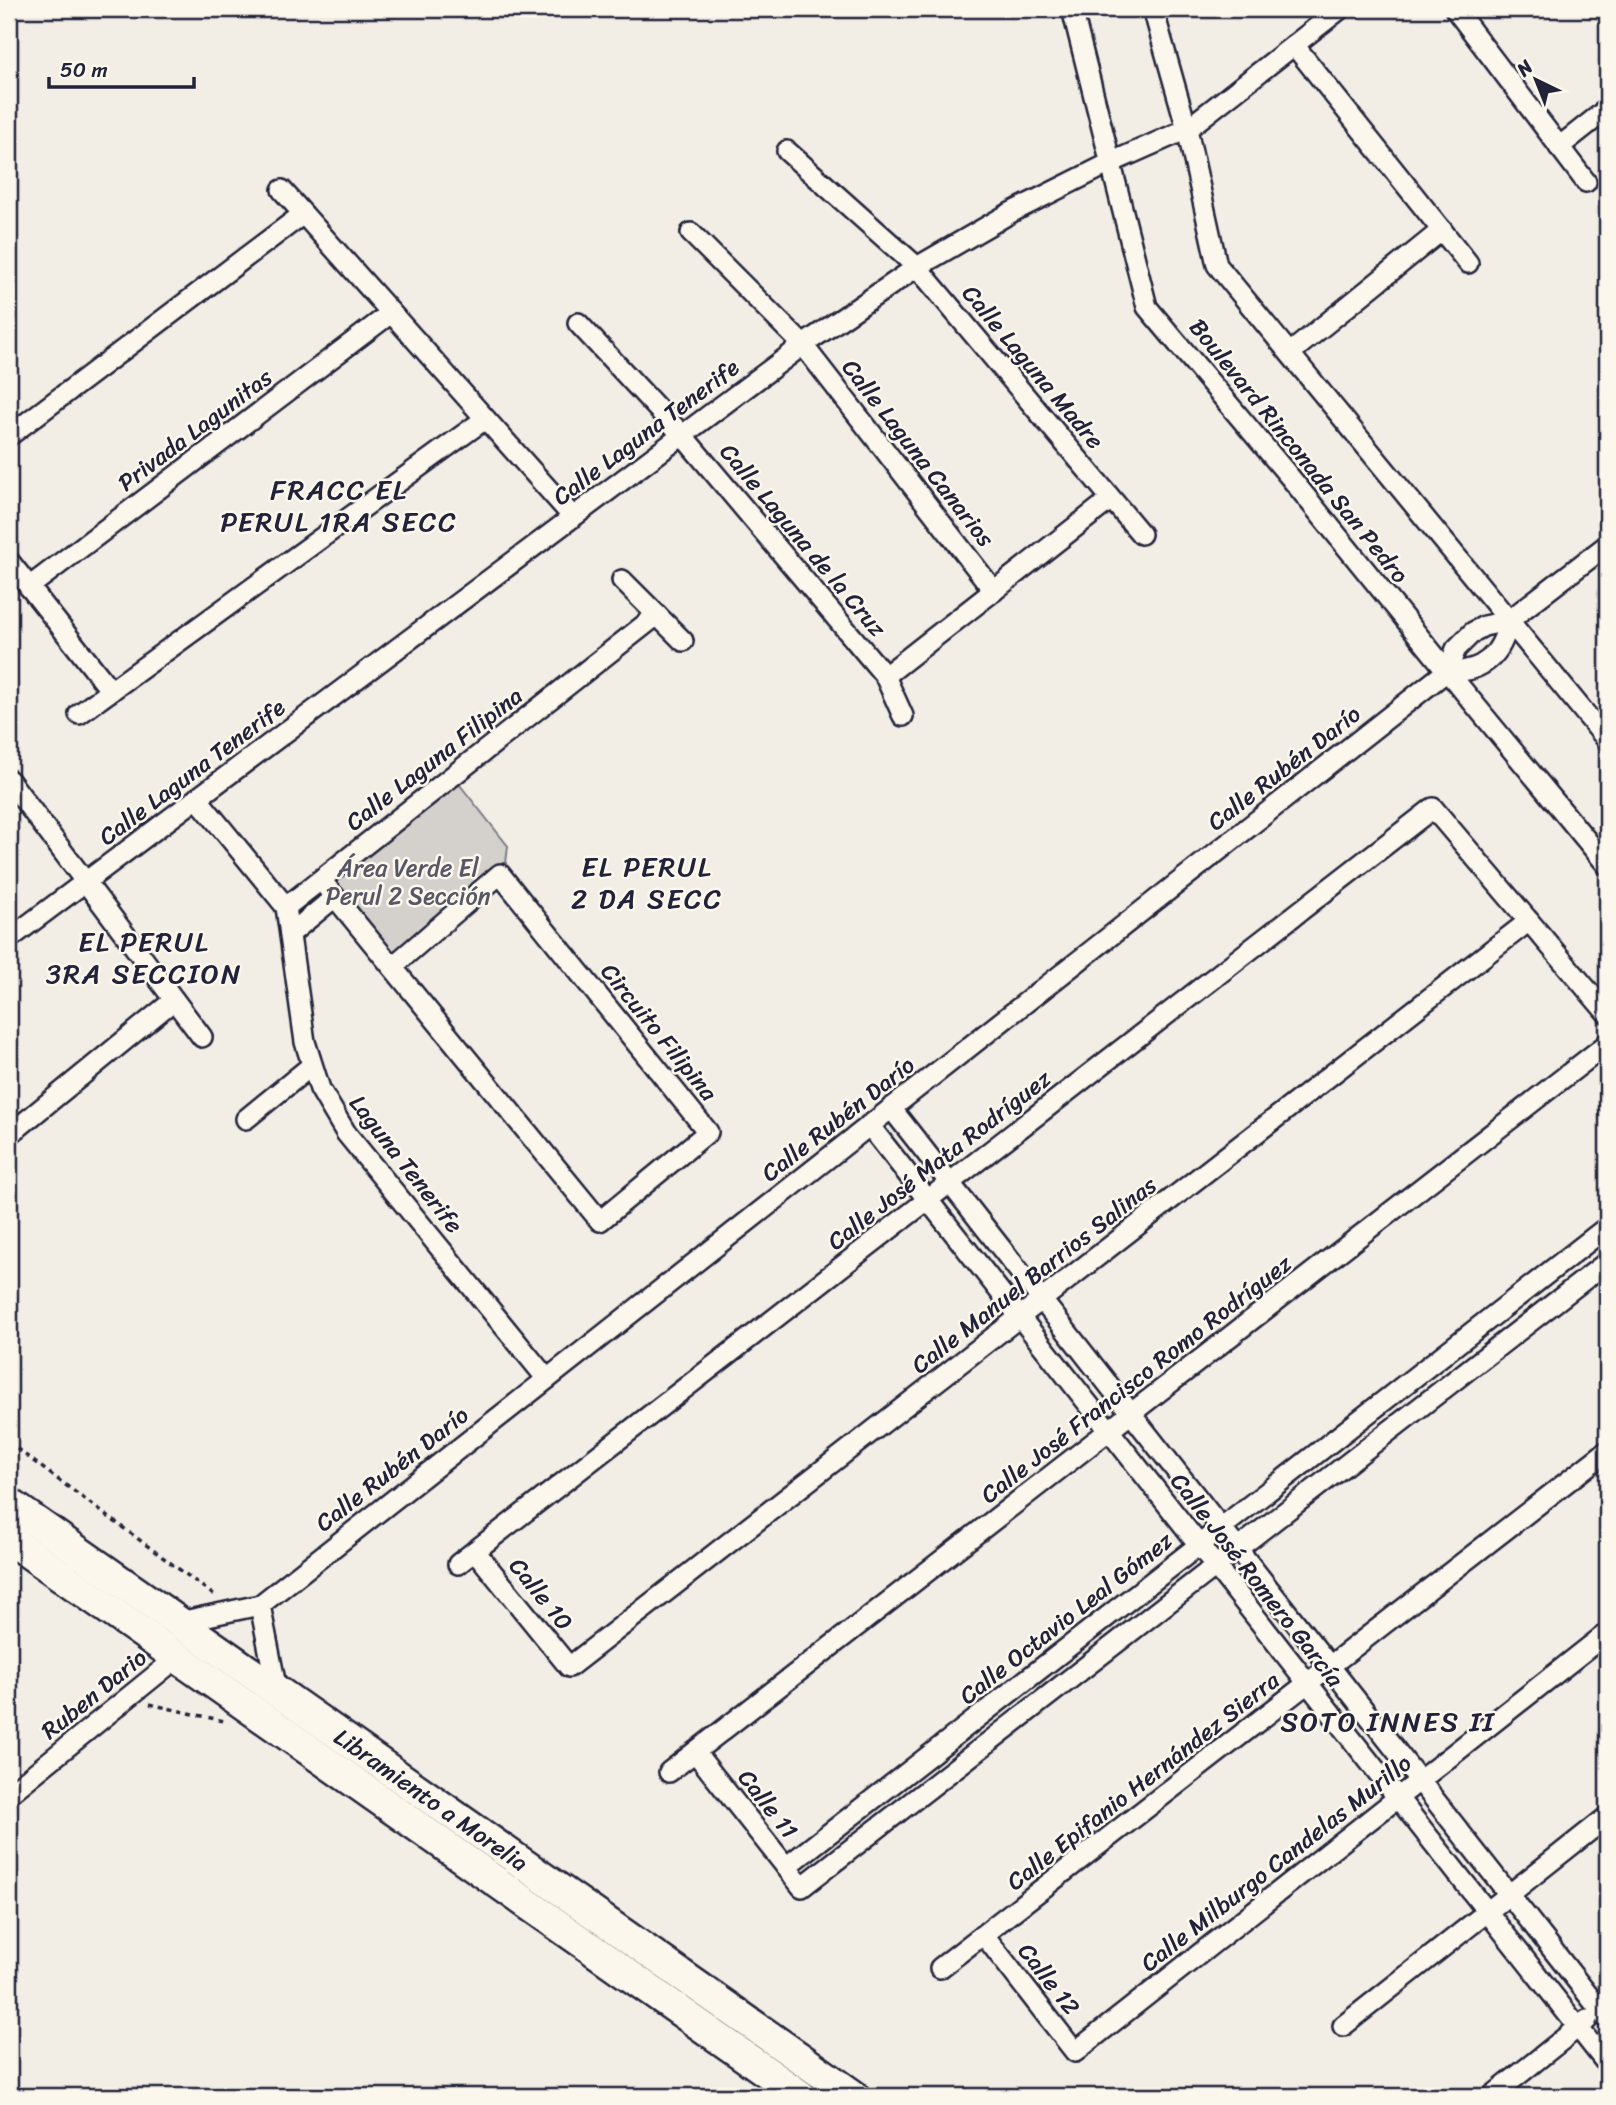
<svg xmlns="http://www.w3.org/2000/svg" width="1616" height="2105" font-family="Sriracha,sans-serif">
	<style>
		.green { fill: #d4d1cc; stroke: #7b7a84; stroke-width: 2 }
		.lines { fill: none; stroke-linecap: round; stroke-linejoin: round }
		.minor-casing { stroke: #22223b; stroke-width: 24 }
		.highway-casing { stroke: #22223b; stroke-width: 35 }
		.path { stroke: #22223b; stroke-width: 3.5; stroke-dasharray: 5 5; stroke-linecap: butt }
		.minor { stroke: #fbf7ec; stroke-width: 19 }
		.highway { stroke: #fbf7ec; stroke-width: 30 }
		.labels { text-anchor: middle; stroke-width: 5; stroke-linejoin: round; paint-order: stroke }
		.street-label { font-size: 24px; fill: #22223b; stroke: #fbf7ec }
		.park-label { font-size: 24px; fill: #575766; stroke: #fbf7ec }
		.quarter-label { font-size: 28px; letter-spacing: 2px; fill: #22223b; stroke: #fbf7ec }
	</style>
	<rect width="100%" height="100%" fill="#f2eee5"/>
	<filter id="ink" filterUnits="userSpaceOnUse"><feTurbulence type="fractalNoise" baseFrequency=".0143" numOctaves="2"/><feDisplacementMap in="SourceGraphic" scale="14" xChannelSelector="R" yChannelSelector="G"/><feConvolveMatrix kernelMatrix="1 2 1 2 8 2 1 2 1" color-interpolation-filters="sRGB"/></filter>
	<g filter="url(#ink)">
		<polygon class="green" points="456,780 508,846 506,863 397,956 329,880"/>
		<g class="lines">
			<g class="minor-casing">
				<g id="minor">
					<polyline points="1072,9 1147,307 1289,476 1447,671 1607,865"/>
					<polyline points="1153,9 1187,129 1217,265 1607,740"/>
					<polyline points="1455,9 1586,182"/>
					<polyline points="1294,45 1468,263"/>
					<polyline points="1559,147 1607,109"/>
					<polyline points="787,151 917,267 1141,534"/>
					<polyline points="282,190 573,517"/>
					<polyline points="691,233 803,345 994,591"/>
					<polyline points="578,323 683,436 885,676 903,716"/>
					<polyline points="1290,353 1442,230"/>
					<polyline points="9,436 303,214"/>
					<polyline points="9,561 111,691"/>
					<polyline points="622,580 683,641"/>
					<polyline points="29,587 391,313"/>
					<path d="M1447 671C1481 674 1503 655 1508 621"/>
					<polyline points="885,676 1111,499"/>
					<polyline points="79,714 485,419"/>
					<polyline points="9,780 202,1037"/>
					<polyline points="197,798 286,907"/>
					<polyline points="321,880 600,1221 708,1132 500,874 392,967"/>
					<polyline points="286,907 305,1042 320,1089 346,1133 547,1379"/>
					<polyline points="286,907 657,615"/>
					<polyline points="290,934 335,897"/>
					<polyline points="9,939 803,345 917,267 1012,212 1110,163 1187,129 1340,9"/>
					<polyline points="891,1108 1607,2019"/>
					<polyline points="246,1119 311,1066"/>
					<polyline points="869,1125 1607,2064"/>
					<polyline points="9,1135 174,1000"/>
					<polyline points="475,1551 569,1667 1529,921"/>
					<polyline points="458,1564 1433,808 1607,1013"/>
					<polyline points="260,1605 277,1691"/>
					<polyline points="179,1622 260,1605 1447,671 1456,649 1473,632 1484,626 1508,621 1607,545"/>
					<polyline points="695,1752 802,1887 1607,1262"/>
					<polyline points="669,1772 1607,1044"/>
					<polyline points="9,1794 178,1657"/>
					<polyline points="786,1867 1607,1227"/>
					<polyline points="984,1935 1075,2052 1607,1633"/>
					<polyline points="940,1968 1607,1451"/>
					<polyline points="1343,2026 1607,1817"/>
					<polyline points="1492,2096 1587,2020"/>
				</g>
			</g>
			<g class="highway-casing">
				<g id="highway">
					<polyline points="9,1503 854,2096"/>
					<polyline points="9,1539 801,2096"/>
				</g>
			</g>
			<g class="path">
				<polyline points="9,1443 215,1596"/>
				<polyline points="150,1704 224,1721"/>
			</g>
			<use href="#minor" class="minor"/>
			<use href="#highway" class="highway"/>
		</g>
	</g>
	<g class="labels">
		<g class="street-label">
			<text transform="translate(1033 367) rotate(50)" y="8">Calle Laguna Madre</text>
			<text transform="translate(195 430) rotate(-37)" y="8">Privada Lagunitas</text>
			<text transform="translate(646 432) rotate(-37)" y="8">Calle Laguna Tenerife</text>
			<text transform="translate(1299 451) rotate(51)" y="8">Boulevard Rinconada San Pedro</text>
			<text transform="translate(918 453) rotate(52)" y="8">Calle Laguna Canarios</text>
			<text transform="translate(803 540) rotate(50)" y="8">Calle Laguna de la Cruz</text>
			<text transform="translate(434 759) rotate(-38)" y="8">Calle Laguna Filipina</text>
			<text transform="translate(1284 768) rotate(-38)" y="8">Calle Rubén Darío</text>
			<text transform="translate(192 772) rotate(-37)" y="8">Calle Laguna Tenerife</text>
			<text transform="translate(659 1032) rotate(51)" y="8">Circuito Filipina</text>
			<text transform="translate(838 1119) rotate(-38)" y="8">Calle Rubén Darío</text>
			<text transform="translate(939 1160) rotate(-38)" y="8">Calle José Mata Rodríguez</text>
			<text transform="translate(406 1164) rotate(52)" y="8">Laguna Tenerife</text>
			<text transform="translate(1034 1275) rotate(-38)" y="8">Calle Manuel Barrios Salinas</text>
			<text transform="translate(1136 1379) rotate(-38)" y="8">Calle José Francisco Romo Rodríguez</text>
			<text transform="translate(392 1469) rotate(-38)" y="8">Calle Rubén Darío</text>
			<text transform="translate(1257 1580) rotate(52)" y="8">Calle José Romero García</text>
			<text transform="translate(541 1594) rotate(51)" y="8">Calle 10</text>
			<text transform="translate(1066 1618) rotate(-38)" y="8">Calle Octavio Leal Gómez</text>
			<text transform="translate(94 1694) rotate(-39)" y="8">Ruben Dario</text>
			<text transform="translate(1143 1781) rotate(-38)" y="8">Calle Epifanio Hernández Sierra</text>
			<text transform="translate(431 1800) rotate(35)" y="8">Libramiento a Morelia</text>
			<text transform="translate(768 1804) rotate(52)" y="8">Calle 11</text>
			<text transform="translate(1276 1863) rotate(-38)" y="8">Calle Milburgo Candelas Murillo</text>
			<text transform="translate(1049 1979) rotate(52)" y="8">Calle 12</text>
		</g>
		<g class="park-label">
			<text x="408" y="876">Área Verde El<tspan x="408" dy="28">Perul 2 Sección</tspan></text>
		</g>
		<g class="quarter-label">
			<text x="339" y="499">FRACC EL<tspan x="339" dy="32">PERUL 1RA SECC</tspan></text>
			<text x="647" y="876">EL PERUL<tspan x="647" dy="32">2 DA SECC</tspan></text>
			<text x="144" y="951">EL PERUL<tspan x="144" dy="32">3RA SECCION</tspan></text>
			<text x="1388" y="1731">SOTO INNES II</text>
		</g>
	</g>
	<rect width="1616" height="2105" fill="none" stroke="#fbf7ec" stroke-width="35"/>
	<rect x="18" y="18" width="1581" height="2070" fill="none" stroke="#22223b" stroke-width="2.5" filter="url(#ink)"/>
	<g transform="translate(1536 80) rotate(317)" stroke="#fbf7ec" stroke-width="5" paint-order="stroke">
	<path d="M0-5L12 26L0 18L-12 26Z" fill="#22223b"/>
	<text y="-10" font-size="19" font-weight="bold" text-anchor="middle" fill="#22223b">N</text>
	</g>
	<path d="M49 77v10h145v-10" fill="none" stroke="#22223b" stroke-width="3.5"/>
	<text x="60" y="77" font-size="21" fill="#22223b" stroke="#fbf7ec" stroke-width="5" paint-order="stroke">50 m</text>
</svg>
